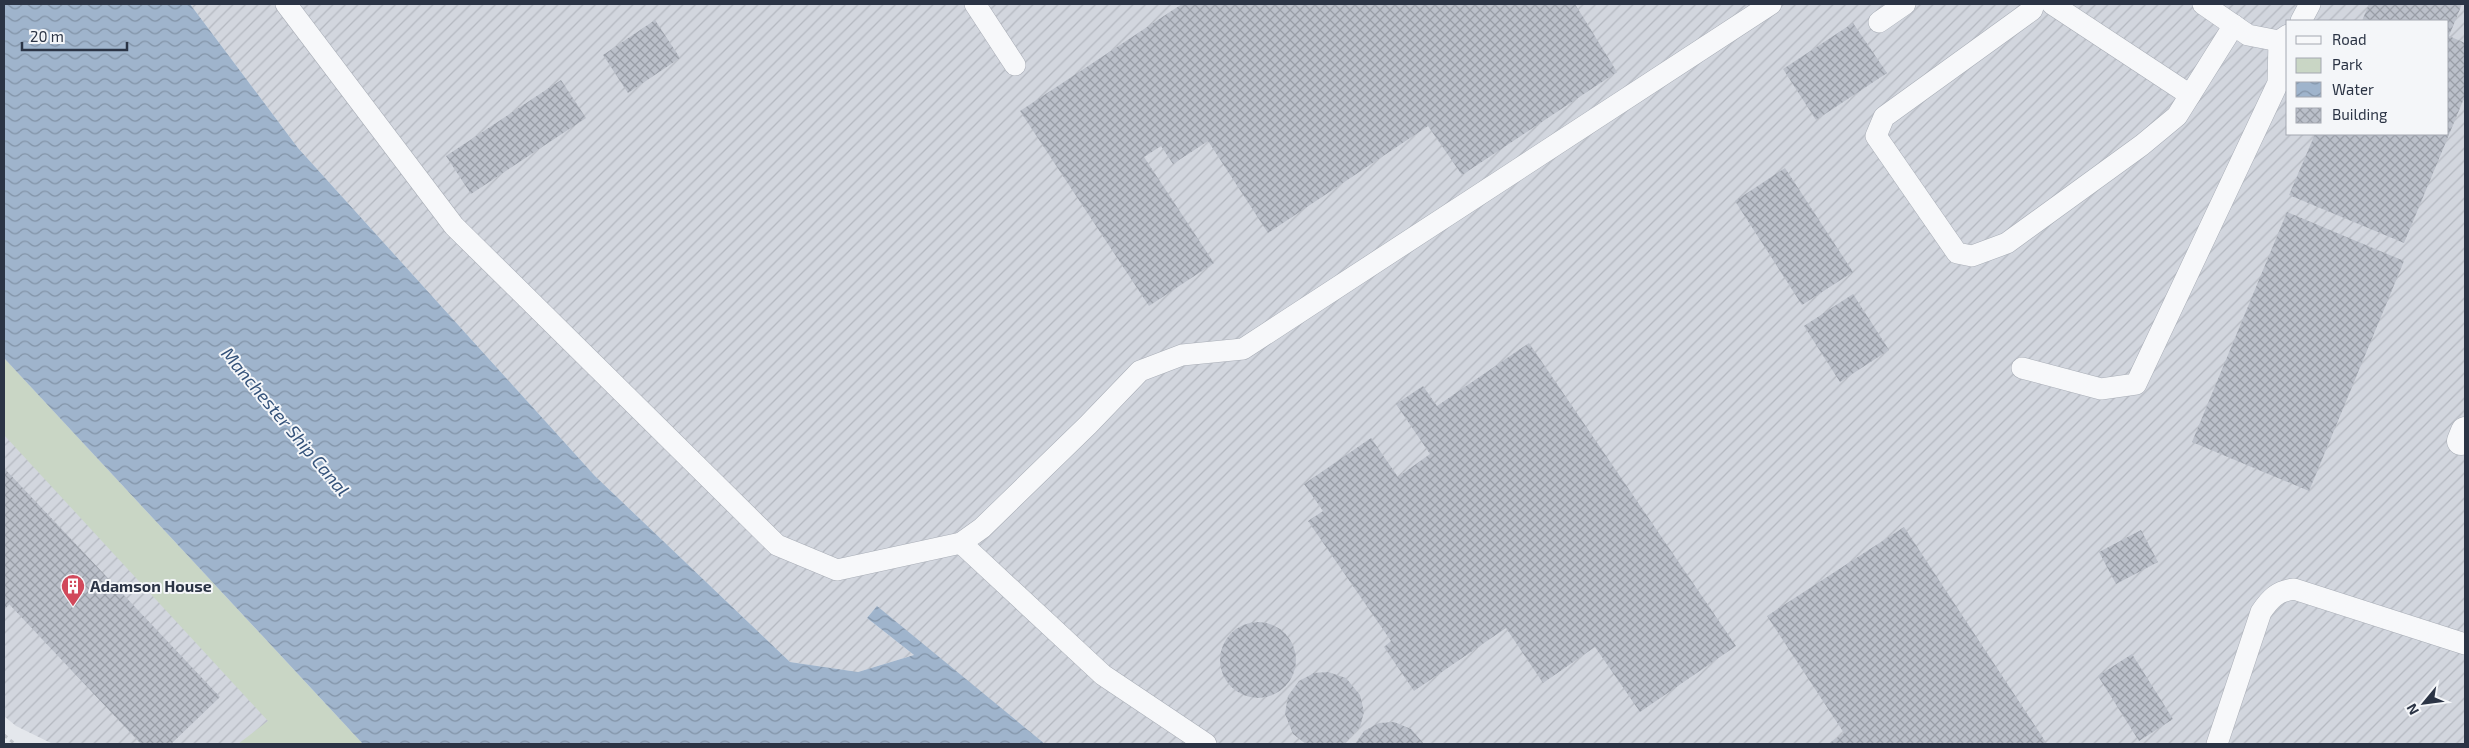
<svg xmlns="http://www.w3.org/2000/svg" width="2469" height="748" font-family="'Exo 2',sans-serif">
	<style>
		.industrial { fill: url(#industrial-furrows); fill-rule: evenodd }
		.green { fill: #c9d6c5 }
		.water { fill: url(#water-waves) }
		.building { fill: url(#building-cross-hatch) }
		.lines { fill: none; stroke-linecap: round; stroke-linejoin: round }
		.service-casing { stroke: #a9aeb7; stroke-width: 22 }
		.minor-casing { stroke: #a9aeb7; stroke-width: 29 }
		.path { stroke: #c2c5cb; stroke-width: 3; stroke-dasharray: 4 4; stroke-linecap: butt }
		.service { stroke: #f7f8fa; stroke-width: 21 }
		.minor { stroke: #f7f8fa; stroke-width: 28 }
		.labels { text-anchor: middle; stroke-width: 4; stroke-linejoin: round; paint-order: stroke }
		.poi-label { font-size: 16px; font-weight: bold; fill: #2b3445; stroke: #f4f6f9; text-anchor: start }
		.water-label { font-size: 18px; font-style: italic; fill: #34527a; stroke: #f4f6f9 }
	</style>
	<defs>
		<pattern id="industrial-furrows" width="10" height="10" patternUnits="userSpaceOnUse" patternTransform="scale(1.25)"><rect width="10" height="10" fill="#d2d6de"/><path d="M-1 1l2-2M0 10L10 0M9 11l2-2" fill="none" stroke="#b4b8c0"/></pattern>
		<pattern id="water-waves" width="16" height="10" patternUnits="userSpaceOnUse" patternTransform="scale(1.25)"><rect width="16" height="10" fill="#9fb4cc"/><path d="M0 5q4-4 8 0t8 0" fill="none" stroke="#8293a7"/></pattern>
		<pattern id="building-cross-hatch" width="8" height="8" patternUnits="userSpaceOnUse" patternTransform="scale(1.25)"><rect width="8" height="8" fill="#bbc0ca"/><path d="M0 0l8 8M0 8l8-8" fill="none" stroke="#989da6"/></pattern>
	</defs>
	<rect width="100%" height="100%" fill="#e4e7ec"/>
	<g class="industrial">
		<path d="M190 4H2465V744H1045L877 607 867 618 914 655 858 672 790 662 595 476 298 148ZM2288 21H2448V134H2288Z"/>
		<polygon points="4,358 310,688 363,744 53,744 16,726 4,716"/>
	</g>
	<polygon class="green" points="4,358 363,744 238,744 268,721 4,435"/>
	<polygon class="water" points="4,4 190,4 298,148 595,476 790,662 858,672 914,655 867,618 877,606 1045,744 363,744 4,358"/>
	<g class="building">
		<polygon points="1182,4 1575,4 1617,72 1462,175 1428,126 1268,233 1208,141 1173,164 1161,146 1144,157 1214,263 1149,306 1020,111"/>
		<polygon points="2369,4 2462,4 2449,36 2465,43 2465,96 2404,243 2289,195 2315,134 2448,134 2448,21 2362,21"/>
		<polygon points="655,20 680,58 628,93 603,55"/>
		<polygon points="1853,23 1887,73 1816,120 1783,69"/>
		<polygon points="561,80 586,118 471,194 446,156"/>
		<polygon points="1785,168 1853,272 1802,305 1735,201"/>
		<polygon points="2287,212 2404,261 2309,491 2192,442"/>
		<polygon points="1853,294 1889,350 1840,382 1804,326"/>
		<polygon points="1529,343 1736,646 1640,712 1595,647 1543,683 1506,628 1414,691 1384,647 1391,641 1308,521 1323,511 1304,484 1371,438 1398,477 1430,454 1396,404 1423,386 1437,406"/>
		<polygon points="4,468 220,697 171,744 141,744 9,604 4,610"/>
		<polygon points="1904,527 2047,744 1828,744 1844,733 1767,616"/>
		<polygon points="2141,530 2158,562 2116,584 2099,552"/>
		<circle cx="1258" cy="660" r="38"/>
		<polygon points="2132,654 2173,719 2139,741 2098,676"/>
		<polygon points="1328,672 1346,678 1360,695 1364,712 1360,727 1344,744 1306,744 1293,734 1285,714 1288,696 1299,681 1314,673"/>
		<polygon points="1394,722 1411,729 1424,744 1355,744 1364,731 1379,723"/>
	</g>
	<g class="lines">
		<g class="service-casing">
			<g id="service">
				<polyline points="286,4 454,226 777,545 837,570 961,543 982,528 1088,425 1140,371 1182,355 1243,349 1771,4"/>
				<polyline points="975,4 1015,65"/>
				<polyline points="2034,4 2032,10 1884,117 1876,136 1957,253 1972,256 2007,243 2142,145 2177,116 2234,25"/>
				<polyline points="2052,4 2190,95"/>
				<polyline points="2203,4 2248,35 2279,41 2288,35"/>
				<polyline points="2301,21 2310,4"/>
				<polyline points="1879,22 1905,4"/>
				<polyline points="2022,368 2101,389 2136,384 2278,83 2279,41"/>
				<polyline points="961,543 1103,675 1206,744"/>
				<path d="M2217 744 2261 612C2270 599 2277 591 2294 589L2465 644"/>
			</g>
		</g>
		<g class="minor-casing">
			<polyline id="minor" points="2461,441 2465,431"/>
		</g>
		<polyline class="path" points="4,735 15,744"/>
		<use href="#service" class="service"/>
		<use href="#minor" class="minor"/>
	</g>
	<defs>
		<g id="building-pin" transform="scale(1.25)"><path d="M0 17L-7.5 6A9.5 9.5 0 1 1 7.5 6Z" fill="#d1495b" stroke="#f4f6f9"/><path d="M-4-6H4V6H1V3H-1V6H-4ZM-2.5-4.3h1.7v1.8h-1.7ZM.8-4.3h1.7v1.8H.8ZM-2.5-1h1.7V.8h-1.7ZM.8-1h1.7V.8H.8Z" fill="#fff"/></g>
	</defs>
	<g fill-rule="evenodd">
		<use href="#building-pin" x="73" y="586"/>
	</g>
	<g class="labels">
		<g class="poi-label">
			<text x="90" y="592">Adamson House</text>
		</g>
		<g class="water-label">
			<text transform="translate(285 422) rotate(50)" y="6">Manchester Ship Canal</text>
		</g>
	</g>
	<rect width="2469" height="748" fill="none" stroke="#2b3445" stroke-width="10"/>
	<rect x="2286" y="20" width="162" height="115" fill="#f4f6f9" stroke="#a4a8b1"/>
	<rect x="2296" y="36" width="25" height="8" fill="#f7f8fa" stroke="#a4a8b1"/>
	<text x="2332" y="45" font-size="15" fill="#2b3445">Road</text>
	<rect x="2296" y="58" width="25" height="15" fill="#c9d6c5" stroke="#a4a8b1"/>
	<text x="2332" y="70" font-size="15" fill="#2b3445">Park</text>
	<rect x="2296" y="82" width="25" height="15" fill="url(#water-waves)" stroke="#a4a8b1"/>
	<text x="2332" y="95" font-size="15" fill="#2b3445">Water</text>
	<rect x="2296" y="108" width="25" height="15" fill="url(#building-cross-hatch)" stroke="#a4a8b1"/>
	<text x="2332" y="120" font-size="15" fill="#2b3445">Building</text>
	<g transform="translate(2424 703) rotate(241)" stroke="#f4f6f9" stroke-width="4" paint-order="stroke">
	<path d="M0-4L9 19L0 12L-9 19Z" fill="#2b3445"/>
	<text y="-8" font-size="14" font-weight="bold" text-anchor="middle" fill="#2b3445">N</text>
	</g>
	<path d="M22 42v8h105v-8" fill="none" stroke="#2b3445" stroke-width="2.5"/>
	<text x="30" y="42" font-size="15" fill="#2b3445" stroke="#f4f6f9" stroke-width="4" paint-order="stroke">20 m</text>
</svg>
